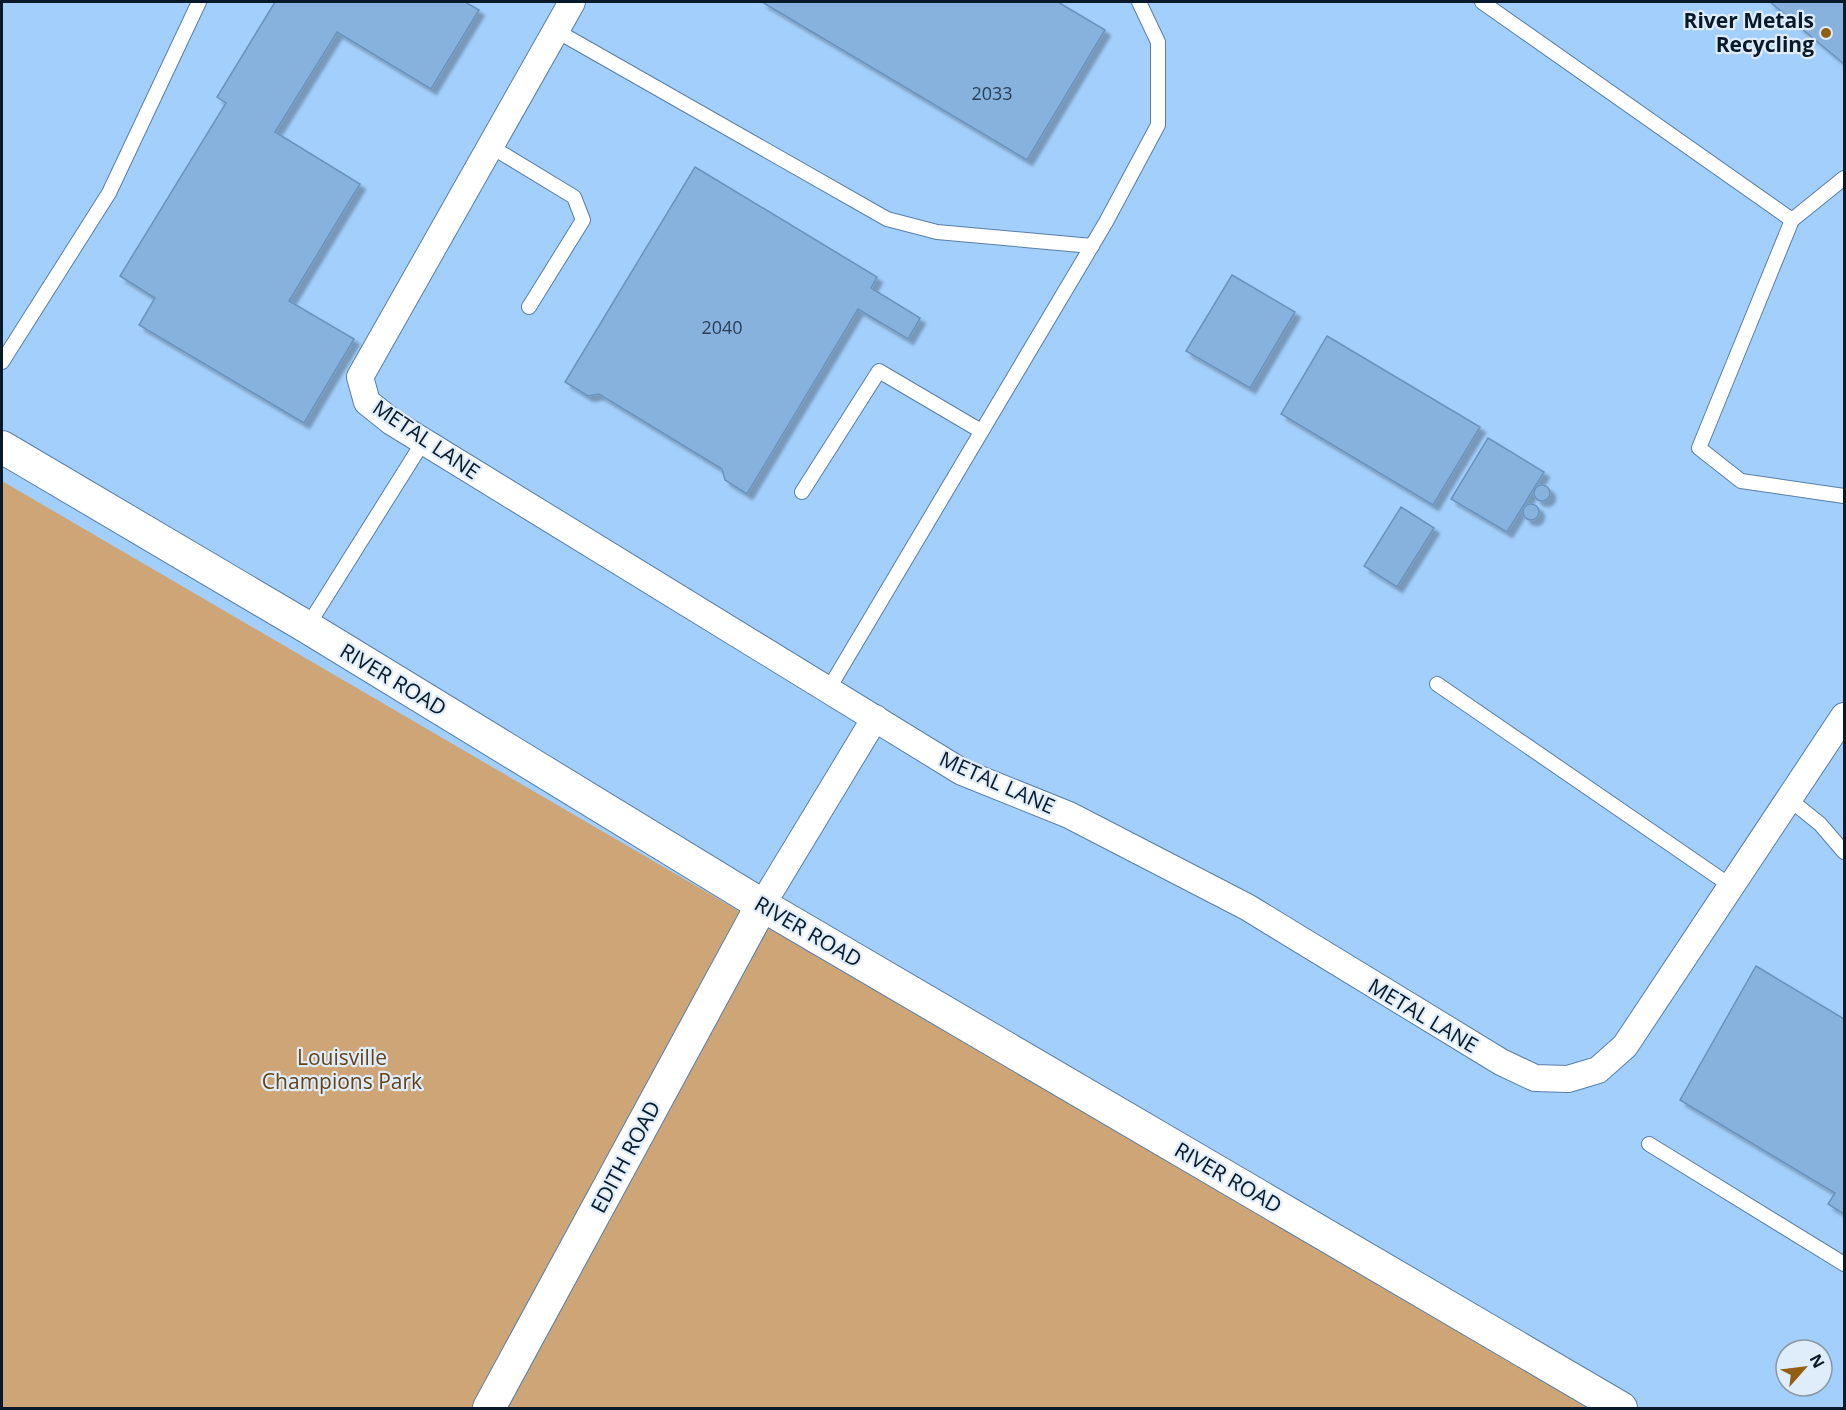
<svg xmlns="http://www.w3.org/2000/svg" width="1846" height="1410" font-family="'Open Sans',sans-serif">
	<style>
		.green { fill: #cea577 }
		.building { fill: #87b2de; stroke: #6993be; stroke-width: 1.5; filter: url(#shadow) }
		.lines { fill: none; stroke-linecap: round; stroke-linejoin: round }
		.service-casing { stroke: #567fa9; stroke-width: 16 }
		.minor-casing { stroke: #567fa9; stroke-width: 28 }
		.tertiary-casing { stroke: #567fa9; stroke-width: 34 }
		.service { stroke: #fff; stroke-width: 14 }
		.minor { stroke: #fff; stroke-width: 26 }
		.tertiary { stroke: #fff; stroke-width: 32 }
		.poi-dot { fill: #925e11; stroke: #dfecfa; stroke-width: 2 }
		.labels { text-anchor: middle; stroke-width: 4.5; stroke-linejoin: round; paint-order: stroke }
		.number-label { font-size: 18px; fill: #283f56 }
		.poi-label { font-size: 21px; font-weight: bold; fill: #081929; stroke: #dfecfa; text-anchor: end }
		.street-label { font-size: 21px; fill: #081929; stroke: #dfecfa }
		.park-label { font-size: 21px; fill: #644318; stroke: #dfecfa }
	</style>
	<defs>
		<filter id="shadow"><feDropShadow dx="5.5" dy="5.5" stdDeviation="1.5" flood-color="#0004"/></filter>
	</defs>
	<rect width="100%" height="100%" fill="#a3cffc"/>
	<polygon class="green" points="2,481 1591,1408 2,1408"/>
	<g class="building">
		<polygon points="275,2 465,2 479,10 431,89 337,32 275,132 360,184 289,301 354,339 304,423 139,325 155,298 120,276 226,103 217,97"/>
		<polygon points="762,2 1058,2 1105,30 1027,160"/>
		<polygon points="1770,2 1844,2 1844,64"/>
		<polygon points="695,167 877,277 871,288 920,318 908,339 858,309 747,494 725,480 722,469 599,394 588,396 565,382"/>
		<polygon points="1232,275 1295,312 1250,388 1186,351"/>
		<polygon points="1327,336 1480,427 1433,505 1281,414"/>
		<polygon points="1488,438 1544,472 1507,532 1451,499"/>
		<circle cx="1542" cy="493" r="8"/>
		<circle cx="1531" cy="512" r="8"/>
		<polygon points="1401,507 1434,528 1397,587 1364,566"/>
		<polygon points="1756,966 1844,1019 1844,1214 1828,1204 1835,1193 1680,1100"/>
	</g>
	<g class="lines">
		<g class="service-casing">
			<g id="service">
				<polyline points="1482,2 1792,220"/>
				<polyline points="555,30 887,219 937,232 1092,246"/>
				<polyline points="490,146 574,197 583,220 529,307"/>
				<polyline points="1844,178 1792,220 1699,448 1741,481 1844,496"/>
				<polyline points="2,362 109,193 199,2"/>
				<polyline points="802,492 879,371 981,431"/>
				<polyline points="307,627 423,442"/>
				<polyline points="1437,684 1731,886"/>
				<polyline points="828,690 1106,222 1158,125 1158,42 1139,2"/>
				<polyline points="1789,799 1820,824 1844,852"/>
				<polyline points="1649,1144 1844,1264"/>
			</g>
		</g>
		<g class="minor-casing">
			<g id="minor">
				<polyline points="572,2 360,377 367,402 392,422 962,772 1069,815 1247,907 1501,1062 1535,1078 1568,1079 1598,1070 1625,1046 1844,716"/>
				<polyline points="762,905 875,718"/>
			</g>
		</g>
		<g class="tertiary-casing">
			<g id="tertiary">
				<polyline points="2,447 307,627 762,905 1621,1408"/>
				<polyline points="489,1408 762,905"/>
			</g>
		</g>
		<use href="#service" class="service"/>
		<use href="#minor" class="minor"/>
		<use href="#tertiary" class="tertiary"/>
	</g>
	<circle class="poi-dot" cx="1826" cy="33" r="6"/>
	<g class="labels">
		<g class="number-label">
			<text x="992" y="100">2033</text>
			<text x="722" y="334">2040</text>
		</g>
		<g class="poi-label">
			<text x="1814" y="28">River Metals<tspan x="1814" dy="24">Recycling</tspan></text>
		</g>
		<g class="street-label">
			<text transform="translate(426 440) rotate(34)" y="7">METAL LANE</text>
			<text transform="translate(393 680) rotate(31)" y="7">RIVER ROAD</text>
			<text transform="translate(997 783) rotate(24)" y="7">METAL LANE</text>
			<text transform="translate(808 932) rotate(30)" y="7">RIVER ROAD</text>
			<text transform="translate(1423 1016) rotate(31)" y="7">METAL LANE</text>
			<text transform="translate(626 1157) rotate(-62)" y="7">EDITH ROAD</text>
			<text transform="translate(1228 1178) rotate(30)" y="7">RIVER ROAD</text>
		</g>
		<g class="park-label">
			<text x="342" y="1065">Louisville<tspan x="342" dy="24">Champions Park</tspan></text>
		</g>
	</g>
	<rect width="1846" height="1410" fill="none" stroke="#081929" stroke-width="6"/>
	<g transform="translate(1804 1368) rotate(62)"><circle r="28" fill="#dfecfa" stroke="#8998a6" stroke-width="1.5"/>
	<path d="M0-4.5L10 22L0 15L-10 22Z" fill="#925e11"/>
	<text y="-9" font-size="16" font-weight="bold" text-anchor="middle" fill="#081929">N</text>
	</g>
</svg>
